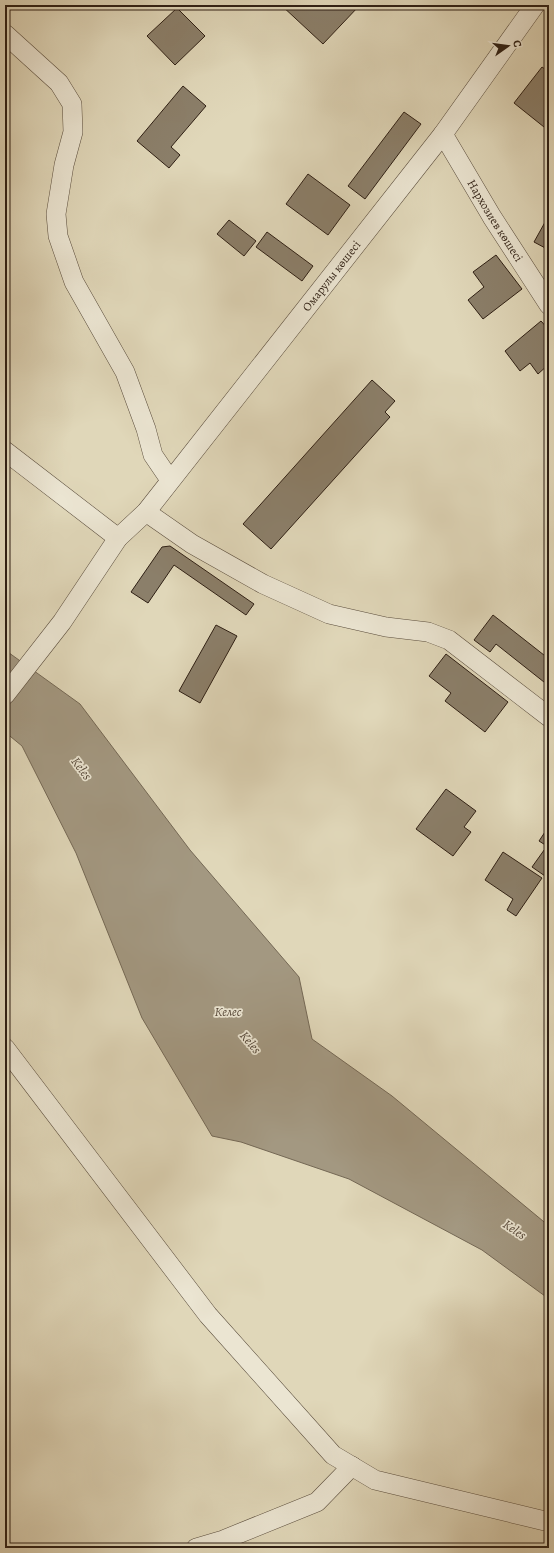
<svg xmlns="http://www.w3.org/2000/svg" width="554" height="1553" font-family="Alegreya,serif">
	<style>
		.water { fill: #a39881; stroke: #746855 }
		.building { fill: #8b7f6a; stroke: #2e1f14 }
		.lines { fill: none; stroke-linecap: round; stroke-linejoin: round }
		.street-casing { stroke: #5a4d3d; stroke-width: 20 }
		.street { stroke: #ebe5d2; stroke-width: 19 }
		.labels { text-anchor: middle; stroke-width: 3.5; stroke-linejoin: round; paint-order: stroke }
		.street-label { font-size: 12px; fill: #2e1f14; stroke: #ebe5d2 }
		.water-label { font-size: 13px; font-style: italic; fill: #57493a; stroke: #ebe5d2 }
	</style>
	<rect width="100%" height="100%" fill="#e0d7b9"/>
	<filter id="stains"><feTurbulence type="fractalNoise" baseFrequency=".005" numOctaves="4"/><feColorMatrix values="0 0 0 0 .2 0 0 0 0 .09 0 0 0 0 .02 0 0 0 .5 -.17"/></filter>
	<radialGradient id="worn" r=".72"><stop offset=".6" stop-color="#630" stop-opacity="0"/><stop offset="1" stop-color="#630" stop-opacity=".3"/></radialGradient>
	<polygon class="water" points="5,650 80,704 190,850 299,977 312,1039 392,1096 549,1226 549,1299 482,1250 349,1179 241,1142 212,1136 142,1018 76,853 22,746 5,732"/>
	<g class="building">
		<polygon points="281,5 358,5 359,6 323,44"/>
		<polygon points="177,8 205,36 175,65 147,36"/>
		<polygon points="542,67 549,72 549,131 514,103"/>
		<polygon points="183,86 206,106 171,147 180,155 169,168 137,141"/>
		<polygon points="404,112 421,124 365,199 348,186"/>
		<polygon points="308,174 350,205 328,235 286,204"/>
		<polygon points="549,215 549,250 534,242"/>
		<polygon points="229,220 256,241 244,256 217,234"/>
		<polygon points="267,232 313,266 302,281 256,247"/>
		<polygon points="496,255 522,289 483,319 468,300 484,287 473,272"/>
		<polygon points="541,321 549,330 549,364 538,374 530,363 520,371 505,351"/>
		<polygon points="372,380 395,401 385,412 390,417 271,549 243,524"/>
		<polygon points="170,546 254,604 246,615 174,565 148,603 131,592 162,547"/>
		<polygon points="493,615 549,659 549,686 496,644 490,652 474,640"/>
		<polygon points="216,625 237,636 200,703 179,691"/>
		<polygon points="446,654 508,702 485,732 445,701 451,693 429,676"/>
		<polygon points="446,789 476,811 464,827 471,832 453,856 416,829"/>
		<polygon points="549,826 549,870 545,876 532,867 547,846 539,841"/>
		<polygon points="503,852 542,878 516,916 507,910 513,899 485,880"/>
	</g>
	<g class="lines">
		<g class="street-casing">
			<g id="street">
				<polyline points="5,34 59,83 72,104 73,132 64,165 56,214 58,236 74,282 125,372 146,429 153,455 170,480"/>
				<path id="s1" d="M443 134 492 217 549 305"/>
				<polyline points="5,451 118,538"/>
				<polyline points="146,512 192,544 263,584 329,614 386,627 428,632 449,640 549,717"/>
				<path id="s2" d="M5 695 62 622 118 538 146 512 443 134 535 5"/>
				<polyline points="5,1048 208,1315 333,1455 375,1480 549,1522"/>
				<polyline points="196,1548 223,1540 317,1502 352,1466"/>
			</g>
		</g>
		<use href="#street" class="street"/>
	</g>
	<g class="labels">
		<g class="street-label">
			<text dy="4" stroke="none"><textPath href="#s1" startOffset="101">Нархозиев көшесі</textPath></text>
			<text dy="4" stroke="none"><textPath href="#s2" startOffset="532">Омарулы көшесі</textPath></text>
		</g>
		<g class="water-label">
			<text transform="translate(82 768) rotate(53)" y="5">Keles</text>
			<text x="228" y="1016">Келес</text>
			<text transform="translate(251 1042) rotate(50)" y="5">Keles</text>
			<text transform="translate(515 1229) rotate(34)" y="5">Keles</text>
		</g>
	</g>
	<rect width="554" height="1553" fill="none" stroke="#e0d7b9" stroke-width="20"/>
	<rect x="6" y="6" width="542" height="1541" fill="none" stroke="#2e1f14" stroke-width="2"/>
	<rect x="10" y="10" width="534" height="1533" fill="none" stroke="#2e1f14"/>
	<g transform="translate(508 46) rotate(76)" stroke="#ebe5d2" stroke-width="3" paint-order="stroke">
	<path d="M0-3L7 15L0 10L-7 15Z" fill="#2e1f14"/>
	<text y="-6" font-size="11" font-weight="bold" text-anchor="middle" fill="#2e1f14">С</text>
	</g>
	<rect width="100%" height="100%" filter="url(#stains)"/>
	<rect width="100%" height="100%" fill="url(#worn)"/>
</svg>
